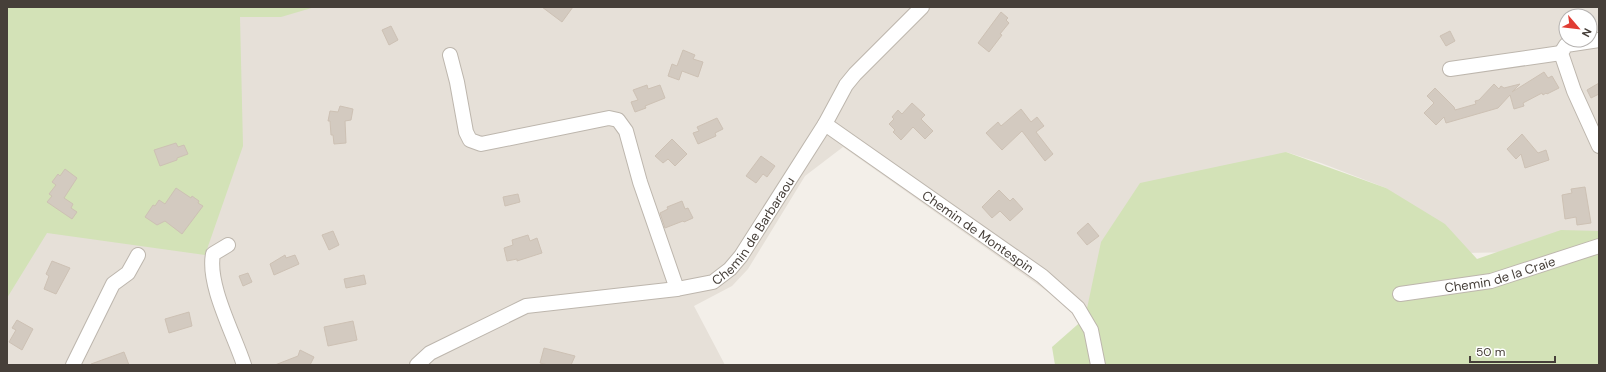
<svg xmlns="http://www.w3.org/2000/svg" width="1606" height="372" font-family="'DM Sans',sans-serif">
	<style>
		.residential { fill: #e6e0d8; fill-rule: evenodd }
		.green { fill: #d3e2b7 }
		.building { fill: #d3cac0; stroke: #cdc1b4 }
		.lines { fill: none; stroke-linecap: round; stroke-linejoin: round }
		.minor-casing { stroke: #bdb6ad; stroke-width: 16 }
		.minor { stroke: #fff; stroke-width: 14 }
		.labels { text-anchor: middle; stroke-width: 3; stroke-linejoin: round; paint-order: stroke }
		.street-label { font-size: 13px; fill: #463f39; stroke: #fff }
	</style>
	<rect width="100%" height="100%" fill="#f3efe9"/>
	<path class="residential" d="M7 7H1599V251L1461 253 1386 188 1321 163 1286 152 1085 318 843 147 805 176 748 269 732 286 694 306 725 365H7ZM1566 16H1590V40H1566Z"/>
	<g class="green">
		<polygon points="7,7 315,7 281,17 240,17 243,146 205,255 47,233 7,298"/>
		<polygon points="1286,152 1386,188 1445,224 1477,259 1561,230 1599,231 1599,365 1055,365 1052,347 1085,318 1101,242 1140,183"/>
	</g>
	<g class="building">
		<polygon points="542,7 573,7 562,22"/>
		<polygon points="1001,12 1008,18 1006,20 1009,23 1000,34 1002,35 989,52 978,43"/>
		<polygon points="391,26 398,40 389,45 382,30"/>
		<polygon points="1450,31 1455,41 1446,46 1440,36"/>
		<polygon points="683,50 695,55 693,59 703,62 698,77 682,71 679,80 668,76 672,64 677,66"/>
		<polygon points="1544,72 1548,78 1552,76 1559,88 1547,94 1546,93 1543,95 1542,93 1523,103 1524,106 1514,109 1510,95 1498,108 1446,123 1444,117 1436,125 1424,113 1434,103 1427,96 1435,88 1454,107 1455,110 1476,104 1475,101 1479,100 1494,84 1499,89 1501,86 1504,88 1520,84 1512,92"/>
		<polygon points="1599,83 1599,94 1591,98 1587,90"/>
		<polygon points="647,85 648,89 660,85 665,98 645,106 646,108 635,112 631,102 638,100 633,90"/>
		<polygon points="912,103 925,115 921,119 933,131 925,139 913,127 901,140 893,132 895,130 889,124 894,119 892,117 898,110 902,114"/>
		<polygon points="340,106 353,109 351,120 345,121 346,143 334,144 333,135 331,135 330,121 328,121 330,111 338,112"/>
		<polygon points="1021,109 1031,122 1037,117 1044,126 1036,132 1053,154 1045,161 1022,131 1002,150 986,133 998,122 1001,126"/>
		<polygon points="717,118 723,129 715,133 716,136 698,144 693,133 699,131 697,127"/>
		<polygon points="1522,134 1538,153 1546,150 1549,160 1525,168 1521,154 1516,159 1507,149"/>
		<polygon points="672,139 687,154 675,166 668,159 663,163 655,156"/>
		<polygon points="176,143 178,147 184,145 188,154 177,158 177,160 160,166 154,150"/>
		<polygon points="761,156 775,166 767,177 763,174 756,183 746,176"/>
		<polygon points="65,169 77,178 64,198 73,204 71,208 77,212 72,219 47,202 52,196 49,194 56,185 52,182 58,174 60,176"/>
		<polygon points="1585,187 1591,223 1577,225 1576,217 1565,219 1562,195 1572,193 1571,189"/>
		<polygon points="176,188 191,198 192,196 199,201 198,203 203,206 182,234 165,221 157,225 145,217 153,205 155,206 159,200 165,204"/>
		<polygon points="999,190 1010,201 1013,198 1023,209 1010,221 1000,211 992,218 982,207"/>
		<polygon points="518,194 520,202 505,206 503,197"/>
		<polygon points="682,201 685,209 688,208 693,218 684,222 683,221 665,228 660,213 668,209 667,207"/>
		<polygon points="1088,223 1099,236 1087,245 1077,233"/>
		<polygon points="333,231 339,245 329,250 322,235"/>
		<polygon points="528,235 530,241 537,238 542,253 517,261 517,259 507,261 504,248 513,245 512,240"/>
		<polygon points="285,255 286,258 295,255 299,264 274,275 270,264"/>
		<polygon points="52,261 70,268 56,294 44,289 49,276 46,274"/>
		<polygon points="248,273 252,282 243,286 239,276"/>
		<polygon points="364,275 366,284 346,288 344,279"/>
		<polygon points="189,312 192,326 169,333 165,319"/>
		<polygon points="17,320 33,329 22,350 9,342 16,330 12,328"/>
		<polygon points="353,321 357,340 328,346 324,327"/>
		<polygon points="544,348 575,356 571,365 548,365 540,363"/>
		<polygon points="300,350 314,357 310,365 275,365 298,356"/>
		<polygon points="124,352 129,365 91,365 91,364"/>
	</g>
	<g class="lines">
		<g class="minor-casing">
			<g id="minor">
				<polyline points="1599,40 1566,45 1561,53 1574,91 1599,146"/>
				<polyline points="450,55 457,82 466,132 470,140 481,144 609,118 618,120 626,131 640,182 677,289"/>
				<polyline points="1450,69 1561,53"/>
				<path id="s1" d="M825 124 1042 276 1078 308 1091 330 1098 365"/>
				<path d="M228 245 213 254C207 285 234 334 244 365"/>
				<path id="s2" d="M1400 294 1491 281 1599 246"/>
				<polyline points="73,365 113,284 128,273 138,255"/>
				<path id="s3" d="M417 365 430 353 526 306 677 289 713 282 730 269 741 256 825 124 846 85 855 74 922 7"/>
			</g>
		</g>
		<use href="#minor" class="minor"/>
	</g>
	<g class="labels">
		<g class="street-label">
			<text dy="5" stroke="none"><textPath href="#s3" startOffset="379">Chemin de Barbaraou</textPath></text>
			<text dy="5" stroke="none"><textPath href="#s1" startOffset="187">Chemin de Montespin</textPath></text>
			<text dy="5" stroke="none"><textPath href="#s2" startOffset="102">Chemin de la Craie</textPath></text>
		</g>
	</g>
	<rect width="1606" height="372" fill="none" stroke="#463f39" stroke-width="16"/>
	<g transform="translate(1578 28) rotate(118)"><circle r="19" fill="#ffffff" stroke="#b5b2b0"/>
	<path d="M0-3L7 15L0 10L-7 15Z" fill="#e03c33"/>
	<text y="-6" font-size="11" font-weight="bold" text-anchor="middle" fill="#463f39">N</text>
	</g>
	<path d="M1470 356v6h85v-6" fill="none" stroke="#463f39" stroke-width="2"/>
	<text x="1476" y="356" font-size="12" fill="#463f39" stroke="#ffffff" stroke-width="3" paint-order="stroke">50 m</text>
</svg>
